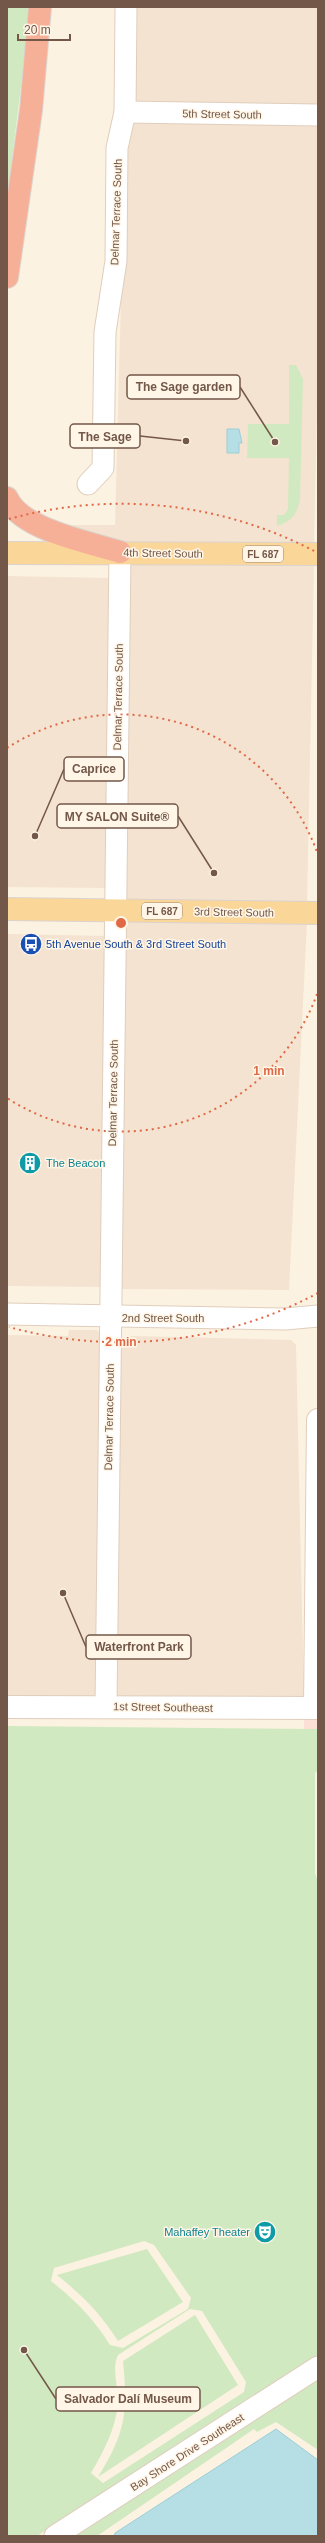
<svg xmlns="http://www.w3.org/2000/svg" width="325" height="2543" font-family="Arial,sans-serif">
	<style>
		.residential { fill: #f4e3d0 }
		.commercial { fill: #fce0d5 }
		.green { fill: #d1e9c0; fill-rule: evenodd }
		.water { fill: #b6dee5; stroke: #9cced7 }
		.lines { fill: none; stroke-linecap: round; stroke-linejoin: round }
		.minor-casing { stroke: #e0cebd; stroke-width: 23 }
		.tertiary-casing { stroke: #e0cebd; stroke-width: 24 }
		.primary-casing { stroke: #dbd3cf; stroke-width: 24 }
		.motorway-casing { stroke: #dbd3cf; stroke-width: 24 }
		.minor { stroke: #fff; stroke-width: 21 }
		.tertiary { stroke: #fff; stroke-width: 22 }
		.primary { stroke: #fbd699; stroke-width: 22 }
		.motorway { stroke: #f7b098; stroke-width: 22 }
		.ring { fill: none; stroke: #e06846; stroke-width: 2; stroke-dasharray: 2 4 }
		.labels { text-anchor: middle; stroke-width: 3; stroke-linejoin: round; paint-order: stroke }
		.shield { fill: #fff6e7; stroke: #9d8778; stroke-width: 1 }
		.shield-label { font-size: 10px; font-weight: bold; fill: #735748 }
		.street-label { font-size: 11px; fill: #735748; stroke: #fff6e7 }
		.transit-label { font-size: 11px; fill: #164399; stroke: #fff6e7; text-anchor: start }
		.culture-label { font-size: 11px; fill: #0d838f; stroke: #fff6e7; text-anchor: start }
		.centre { fill: #e06846; stroke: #fff6e7; stroke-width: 2 }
		.ring-label { font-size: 12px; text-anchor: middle; font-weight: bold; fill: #e06846; stroke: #fff6e7; stroke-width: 3; stroke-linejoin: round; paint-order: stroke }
		.leader { fill: none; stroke: #735748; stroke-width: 1.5 }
		.callout-dot { fill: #735748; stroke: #fff6e7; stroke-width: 1.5 }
		.callout { fill: #fff6e7; stroke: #735748; stroke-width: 1.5 }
		.callout-label { font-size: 12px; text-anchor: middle; font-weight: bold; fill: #735748 }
	</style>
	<rect width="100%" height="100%" fill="#fcf2e1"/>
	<g class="residential">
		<polygon points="136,7 318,7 318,106 135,103"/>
		<polygon points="134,122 318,124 318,363 314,545 121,543 66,525 115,525 121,298 126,261 128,149"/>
		<polygon points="130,561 314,563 307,904 125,902"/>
		<polygon points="7,576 110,578 105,888 7,887"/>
		<polygon points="125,920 307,922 289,1290 121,1289"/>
		<polygon points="7,934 107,936 101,1287 7,1286"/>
		<polygon points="69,1330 97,1330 101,1334 96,1697 7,1698 7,1335 68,1336"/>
		<polygon points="134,1336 291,1340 296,1345 304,1699 117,1697 120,1338"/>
	</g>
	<rect class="commercial" x="304" y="1717" width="14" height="12"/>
	<g class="green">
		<polygon points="7,7 31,7 7,198"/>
		<path d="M289 365H296L303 379 300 499C297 515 292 521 277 526V515H284L288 509 289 458H247L248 424H289Z"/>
		<path d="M7 1726 318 1729V1770L315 1773V1873L318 1882V2356L37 2536H7ZM144 2241 154 2245 191 2298 188 2309 123 2348 110 2345C94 2319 75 2300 51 2281L54 2268ZM190 2309 202 2311 246 2382 244 2392 103 2483 91 2473C104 2451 115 2430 118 2404 119 2388 111 2369 118 2355Z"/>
		<path d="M147 2249 183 2302 118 2341C101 2314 82 2295 57 2275Z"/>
		<path d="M195 2315 238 2385 98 2477C126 2432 128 2412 123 2361Z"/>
		<polygon points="318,2379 318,2450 276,2422 257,2432 254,2429 97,2536 72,2536"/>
	</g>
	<g class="water">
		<polygon points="227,429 239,429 242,443 239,443 239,453 227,453"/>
		<polygon points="276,2429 318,2460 318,2536 114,2536 115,2533"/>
	</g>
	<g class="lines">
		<g class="minor-casing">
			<g id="minor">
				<polyline points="125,112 318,115"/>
				<polyline points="88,484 103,468 105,332 116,261 117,148 125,112 126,7"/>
				<polyline points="7,1314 285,1319 318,1316"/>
				<polyline points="106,1706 120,552"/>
				<polyline points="55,2536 318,2367"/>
			</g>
		</g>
		<g class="tertiary-casing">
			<g id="tertiary">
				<polyline points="7,1707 318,1708"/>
				<polyline points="315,1708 318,1420"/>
			</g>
		</g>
		<g class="primary-casing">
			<g id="primary">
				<polyline points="7,553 318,554"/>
				<polyline points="7,909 318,913"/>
			</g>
		</g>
		<g class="motorway-casing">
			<g id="motorway">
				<polyline points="7,277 31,110 40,7"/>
				<path d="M7 498C21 530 89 542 120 552"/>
			</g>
		</g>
		<use href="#minor" class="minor"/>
		<use href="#tertiary" class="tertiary"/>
		<use href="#primary" class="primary"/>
		<use href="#motorway" class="motorway"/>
	</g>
	<g class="ring">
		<path d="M317 994A209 209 0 0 1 7 1098M7 748A209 209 0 0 1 317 852"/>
		<path d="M318 1293A419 419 0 0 1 9 1327M9 519A419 419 0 0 1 318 553"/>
	</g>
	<defs>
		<g id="bus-disc" transform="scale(1.15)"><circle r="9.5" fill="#1a4fb4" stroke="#fff6e7"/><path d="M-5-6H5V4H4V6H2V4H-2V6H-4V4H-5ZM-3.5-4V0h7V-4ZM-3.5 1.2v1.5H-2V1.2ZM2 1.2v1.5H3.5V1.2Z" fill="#fff"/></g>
		<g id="building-disc" transform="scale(1.15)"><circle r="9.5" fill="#0f9aa8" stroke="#fff6e7"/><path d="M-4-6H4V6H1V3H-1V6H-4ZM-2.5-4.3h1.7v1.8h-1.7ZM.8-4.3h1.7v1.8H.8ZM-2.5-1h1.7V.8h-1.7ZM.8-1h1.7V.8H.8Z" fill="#fff"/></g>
		<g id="theatre-disc" transform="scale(1.15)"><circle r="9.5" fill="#0f9aa8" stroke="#fff6e7"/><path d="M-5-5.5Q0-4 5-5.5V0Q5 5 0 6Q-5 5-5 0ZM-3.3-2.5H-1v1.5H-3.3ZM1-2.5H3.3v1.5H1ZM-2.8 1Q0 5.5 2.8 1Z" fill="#fff"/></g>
	</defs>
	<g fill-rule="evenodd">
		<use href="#bus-disc" x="31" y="944"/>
		<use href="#building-disc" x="30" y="1163"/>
		<use href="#theatre-disc" x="265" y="2232"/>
	</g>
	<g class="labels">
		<g class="shield">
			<rect x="243" y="546" width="40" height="16" rx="3"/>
			<rect x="142" y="903" width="40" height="16" rx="3"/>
		</g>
		<g class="shield-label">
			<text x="263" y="558">FL 687</text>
			<text x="162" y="915">FL 687</text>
		</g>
		<g class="street-label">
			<text transform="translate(222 114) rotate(1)" y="4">5th Street South</text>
			<text transform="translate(116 212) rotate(-88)" y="4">Delmar Terrace South</text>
			<text transform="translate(163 553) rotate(1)" y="4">4th Street South</text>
			<text transform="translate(118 697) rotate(-89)" y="4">Delmar Terrace South</text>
			<text transform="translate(234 912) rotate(1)" y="4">3rd Street South</text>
			<text transform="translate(113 1093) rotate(-89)" y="4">Delmar Terrace South</text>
			<text x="163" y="1322">2nd Street South</text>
			<text transform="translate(109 1417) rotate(-89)" y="4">Delmar Terrace South</text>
			<text transform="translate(163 1707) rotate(1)" y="4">1st Street Southeast</text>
			<text transform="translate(187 2452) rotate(-33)" y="4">Bay Shore Drive Southeast</text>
		</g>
		<g class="transit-label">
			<text x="46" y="948">5th Avenue South &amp; 3rd Street South</text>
		</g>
		<g class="culture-label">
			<text x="46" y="1167">The Beacon</text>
			<text x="250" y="2236" text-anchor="end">Mahaffey Theater</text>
		</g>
	</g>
	<circle cx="121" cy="923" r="6" class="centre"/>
	<g class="ring-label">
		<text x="269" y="1075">1 min</text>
		<text x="121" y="1346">2 min</text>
	</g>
	<path class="leader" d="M275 442L240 387M186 441L140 436M35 836L64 769M214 873L178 816M63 1593L86 1647M24 2350L56 2399"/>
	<g class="callout-dot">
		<circle cx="275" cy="442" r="4"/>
		<circle cx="186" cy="441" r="4"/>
		<circle cx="35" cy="836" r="4"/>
		<circle cx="214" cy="873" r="4"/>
		<circle cx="63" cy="1593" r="4"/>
		<circle cx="24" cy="2350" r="4"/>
	</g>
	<g class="callout">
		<rect x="127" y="375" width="113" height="24" rx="4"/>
		<rect x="70" y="424" width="70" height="24" rx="4"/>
		<rect x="64" y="757" width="60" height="24" rx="4"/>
		<rect x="57" y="804" width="121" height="24" rx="4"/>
		<rect x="86" y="1635" width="105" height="24" rx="4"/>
		<rect x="56" y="2387" width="144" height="24" rx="4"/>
	</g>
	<g class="callout-label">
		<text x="184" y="391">The Sage garden</text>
		<text x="105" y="441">The Sage</text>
		<text x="94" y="773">Caprice</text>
		<text x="117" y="821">MY SALON Suite®</text>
		<text x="139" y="1651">Waterfront Park</text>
		<text x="128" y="2403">Salvador Dalí Museum</text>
	</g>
	<rect width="325" height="2543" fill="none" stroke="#735748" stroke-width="16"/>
	<path d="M18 34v6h52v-6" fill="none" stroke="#735748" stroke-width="2"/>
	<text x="24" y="34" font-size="12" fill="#735748" stroke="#fff6e7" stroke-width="3" paint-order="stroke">20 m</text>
</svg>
